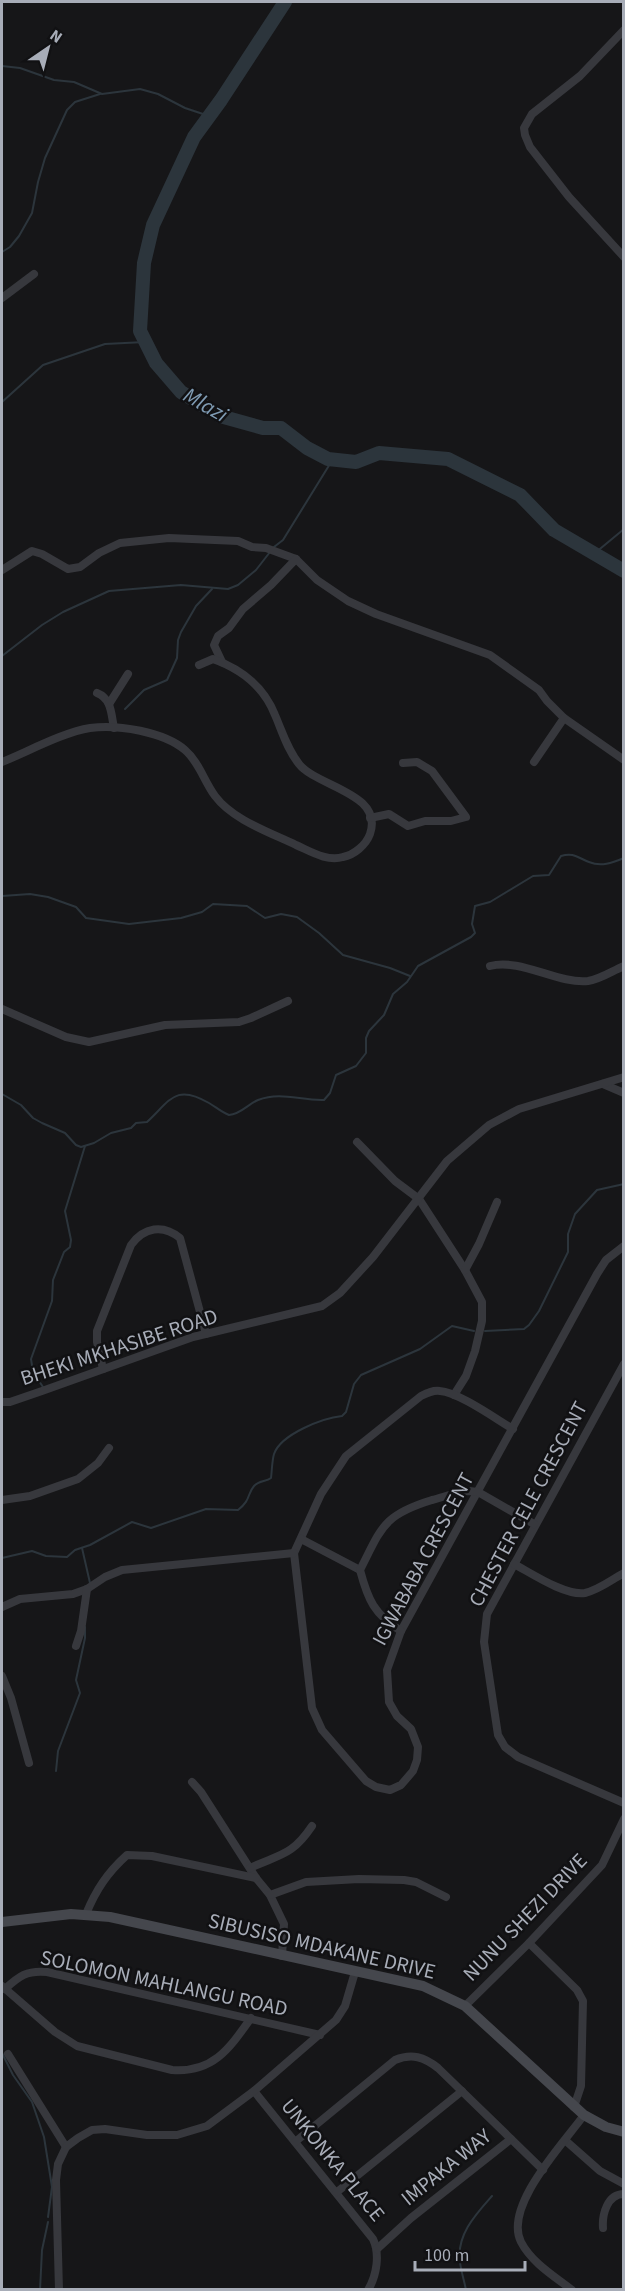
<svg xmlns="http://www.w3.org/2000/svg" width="625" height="2291" font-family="'Source Sans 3',sans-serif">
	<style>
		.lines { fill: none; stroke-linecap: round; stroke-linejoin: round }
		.stream { stroke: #2c353c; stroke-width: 2 }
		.river { stroke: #2c353c; stroke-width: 14 }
		.street { stroke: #37383d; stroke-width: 8 }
		.secondary { stroke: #45474d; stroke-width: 10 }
		.labels { text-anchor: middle; stroke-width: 5; stroke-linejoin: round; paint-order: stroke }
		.street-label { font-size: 21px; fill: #a8adb8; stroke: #111113 }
		.water-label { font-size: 22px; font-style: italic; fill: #7f9bb3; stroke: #111113 }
	</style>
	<rect width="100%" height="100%" fill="#161618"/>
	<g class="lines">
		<g class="stream">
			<polyline points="2,66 20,68 54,80 74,82 102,94 140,89 158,94 185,108 209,116"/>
			<polyline points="2,252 10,247 19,236 32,213 38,182 45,158 67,110 75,102 100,94"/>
			<polyline points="2,402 43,365 105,344 145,342"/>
			<polyline points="274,547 283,540 333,459"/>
			<polyline points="595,553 624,529"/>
			<polyline points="2,656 42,625 63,612 109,591 181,585 228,589 238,585 256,570 270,552"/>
			<polyline points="125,709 144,690 167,680 177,658 178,640 181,632 196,606 212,589"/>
			<polyline points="2,896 30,894 48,897 76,907 86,918 129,924 181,918 202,912 213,904 247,906 265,918 281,914 297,917 319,933 343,955 390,968 410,976"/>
			<path d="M2 1094 21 1105 33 1118 42 1123 65 1133 76 1145 81 1147 94 1143 111 1133 131 1128 136 1123 147 1122C170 1101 175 1083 209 1103 216 1107 221 1112 229 1115 241 1114 248 1104 258 1100 281 1091 301 1101 324 1100L330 1093 336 1075 356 1066 366 1053V1038L369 1031 384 1015 393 994 407 982 418 966 471 937 475 933 472 924 475 906 490 902 533 876 549 875 561 856C574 852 578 858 589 862 601 867 612 863 624 858"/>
			<polyline points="485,1331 524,1329 529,1325 539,1311 568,1252 568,1234 575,1214 597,1190 624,1184"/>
			<polyline points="43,1387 33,1372 31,1359 52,1301 53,1280 64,1252 70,1247 71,1240 65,1211 85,1146"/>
			<polyline points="82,1548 90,1583"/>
			<path d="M2 1558 32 1551 46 1556 67 1557 75 1550 90 1545 132 1522 151 1528 206 1509 238 1510C251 1500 247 1494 254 1486 259 1480 266 1482 271 1478 272 1470 272 1461 274 1454 281 1434 323 1418 342 1416L346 1412 354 1384 361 1375 420 1349 452 1326 474 1331"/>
			<polyline points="56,1771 58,1751 80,1693 76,1680 85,1638 85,1627"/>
			<polyline points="2,2053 13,2075 32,2102 44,2137 52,2187 48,2217"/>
			<polyline points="40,2290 42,2250 48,2222"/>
			<path d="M466 2290C464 2280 461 2271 460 2262 456 2235 476 2214 492 2196"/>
		</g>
		<polyline class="river" points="285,2 221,100 194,137 153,225 144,263 140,331 156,363 181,392 220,416 263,428 281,428 307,448 328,459 356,462 379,453 448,459 520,495 554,530 624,571"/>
		<g class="street">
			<polyline points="624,30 580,76 532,114 524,128 525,135 530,147 569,197 624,257"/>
			<polyline points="2,298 34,274"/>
			<polyline points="2,570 32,551 42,554 68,569 80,567 99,553 120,543 169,538 238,541 252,547 266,548 296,559"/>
			<polyline points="222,662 214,645 218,636 229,628 243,609 271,585 296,559 317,580 348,601 376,614 490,655 539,690 547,701 564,718 624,760"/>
			<path d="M97 693C112 699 111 714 114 728"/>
			<polyline points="109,704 128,674"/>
			<path d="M2 762C27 752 64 732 90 728 118 724 164 732 185 750 199 762 204 781 215 796 233 820 269 832 296 845 310 851 327 862 343 857 354 855 366 845 370 834 384 793 317 787 299 764 287 749 282 731 275 715 264 687 241 669 213 659L199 665"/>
			<polyline points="534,762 564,718"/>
			<polyline points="370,818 389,814 408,826 425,821 451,821 466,817 432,771 417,762 403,763"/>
			<path d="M490 966C521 958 557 984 588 981 601 979 612 971 624 966"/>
			<polyline points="2,1009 66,1037 89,1042 165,1025 239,1022 251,1018 288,1001"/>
			<polyline points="603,1084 624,1093"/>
			<polyline points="357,1142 395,1181 419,1199 465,1270 482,1302 482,1321 475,1351 466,1376 454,1395"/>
			<polyline points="465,1270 479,1244 497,1202"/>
			<polyline points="624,1364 487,1614 484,1642 498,1735 505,1747 518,1757 624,1803"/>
			<path d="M103 1369 97 1342V1331L131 1245C144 1227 163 1224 180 1238L206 1334"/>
			<polyline points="2,1402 10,1402 42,1391 193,1337 322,1306 340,1293 373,1257 447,1161 489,1125 519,1109 624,1077"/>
			<path d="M513 1429C496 1419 458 1392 440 1391 433 1390 427 1393 421 1396L346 1456 321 1494 294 1553 312 1708 322 1730 366 1781 376 1787 390 1790 401 1785 413 1771 417 1760 418 1747 411 1729 397 1716 389 1702 387 1670 401 1631 597 1274 606 1260 624 1246"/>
			<polyline points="2,1500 30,1496 78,1479 98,1463 109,1448"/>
			<polyline points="301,1539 360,1570"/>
			<path d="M514 1564C531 1573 565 1596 585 1593 599 1590 611 1580 624 1573"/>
			<polyline points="2,1607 20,1599 73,1594 87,1589 105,1577 122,1570 294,1553"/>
			<path d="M401 1631C374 1614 368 1600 360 1570 382 1527 383 1515 432 1500 444 1497 456 1492 469 1491L478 1492 534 1524"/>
			<polyline points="76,1646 81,1631 87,1589"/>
			<polyline points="2,1676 11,1698 29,1763"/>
			<polyline points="192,1782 201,1792 256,1878 270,1895 284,1924 282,1956"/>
			<path d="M250 1868C280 1854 292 1856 312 1826"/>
			<polyline points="270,1895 306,1882 359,1879 404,1880 416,1882 446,1897"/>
			<path d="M86 1914C96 1890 107 1873 127 1855L152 1856 256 1878"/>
			<polyline points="529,1943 577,1990 583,2001 581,2086 574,2107"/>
			<path d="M2 1986 55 2032 77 2046 172 2070C213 2073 229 2049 251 2018"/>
			<path d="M5 1989C19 1976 27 1970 47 1972L320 2035"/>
			<polyline points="465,2006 529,1943 602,1865 624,1819"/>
			<polyline points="8,2054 66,2147"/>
			<path d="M254 2091 373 2239C380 2254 377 2275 368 2290"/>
			<polyline points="566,2141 600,2171 624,2184"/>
			<path d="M295 2142 395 2060C412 2053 424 2057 438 2068L543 2170"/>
			<polyline points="337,2192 462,2091"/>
			<path d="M603 2228C602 2215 607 2194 624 2194"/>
			<polyline points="377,2249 411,2218 511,2139"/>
			<polyline points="59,2290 56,2180 58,2164 66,2147 78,2138 92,2130 105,2129 147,2135 177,2135 207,2126 254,2091 336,2020 345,2006 355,1972"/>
			<path d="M572 2290C554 2276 532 2263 521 2242 503 2206 564 2143 584 2115"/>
		</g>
		<polyline class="secondary" points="2,1922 71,1914 110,1917 423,1986 465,2006 584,2115 606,2127 624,2132"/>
	</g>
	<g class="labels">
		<g class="street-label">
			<text transform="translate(119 1347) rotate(-18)" y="7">BHEKI MKHASIBE ROAD</text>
			<text transform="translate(528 1504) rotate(-62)" y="7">CHESTER CELE CRESCENT</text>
			<text transform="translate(423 1559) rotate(-62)" y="7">IGWABABA CRESCENT</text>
			<text transform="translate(525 1917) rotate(-46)" y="7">NUNU SHEZI DRIVE</text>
			<text transform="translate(322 1946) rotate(13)" y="7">SIBUSISO MDAKANE DRIVE</text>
			<text transform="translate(164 1983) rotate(12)" y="7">SOLOMON MAHLANGU ROAD</text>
			<text transform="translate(333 2160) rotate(51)" y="7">UNKONKA PLACE</text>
			<text transform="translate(446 2167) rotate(-39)" y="7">IMPAKA WAY</text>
		</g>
		<g class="water-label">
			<text transform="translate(206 404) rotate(30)" y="8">Mlazi</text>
		</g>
	</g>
	<rect width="625" height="2291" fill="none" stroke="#a8adb8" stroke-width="6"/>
	<g transform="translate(48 48) rotate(35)" stroke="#111113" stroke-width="4.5" paint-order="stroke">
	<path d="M0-4.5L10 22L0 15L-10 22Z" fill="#a8adb8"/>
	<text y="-9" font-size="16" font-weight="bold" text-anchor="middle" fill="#a8adb8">N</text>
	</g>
	<path d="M415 2261v9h110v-9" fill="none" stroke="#a8adb8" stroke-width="3"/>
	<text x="424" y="2261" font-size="18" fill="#a8adb8" stroke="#111113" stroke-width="4.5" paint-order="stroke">100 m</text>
</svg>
